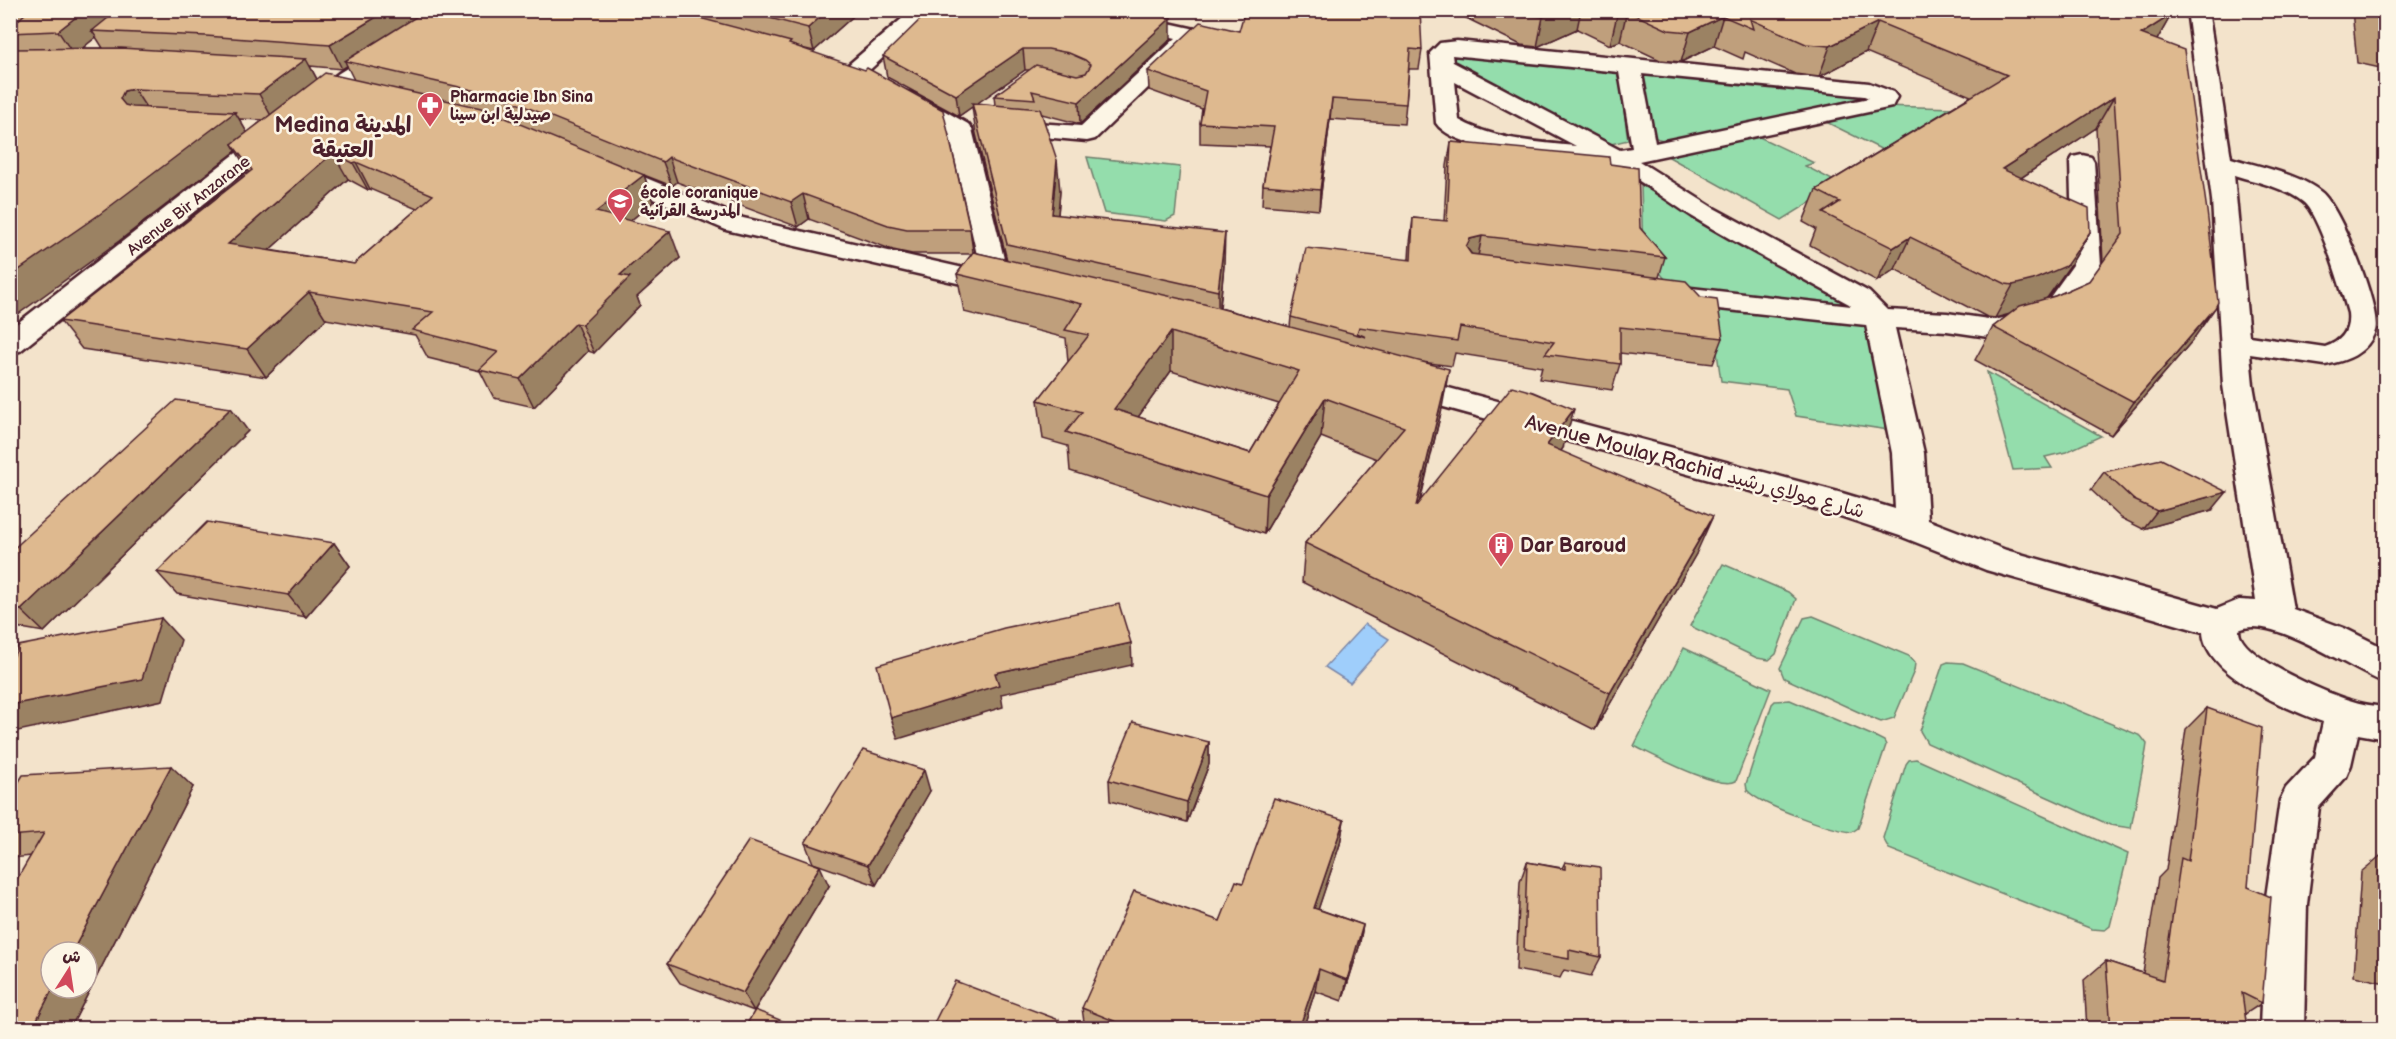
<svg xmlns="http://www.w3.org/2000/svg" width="2396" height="1039" font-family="'Balsamiq Sans','Playpen Sans Arabic',sans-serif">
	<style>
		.green { fill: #94ddac; stroke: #6f7e6c; stroke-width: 1.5 }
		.water { fill: #9fcefb; stroke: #7d88a8; stroke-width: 1.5 }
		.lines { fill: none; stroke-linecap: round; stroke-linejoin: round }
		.minor-casing { stroke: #4a1f2b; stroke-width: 5 }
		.minor { fill: #fcf5e5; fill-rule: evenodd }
		.wall { fill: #bf9f7b; stroke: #4a1f2b; stroke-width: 1.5; fill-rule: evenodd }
		.shaded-wall { fill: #9b8264; stroke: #4a1f2b; stroke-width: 1.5 }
		.building { fill: #deb98f; stroke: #4a1f2b; stroke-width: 1.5; fill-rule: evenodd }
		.labels { text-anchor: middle; stroke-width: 5; stroke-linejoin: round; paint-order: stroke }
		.far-poi-label { font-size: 16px; font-weight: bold; fill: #4a1f2b; stroke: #fcf5e5; text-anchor: start }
		.far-street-label { font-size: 16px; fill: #4a1f2b; stroke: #fcf5e5 }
		.street-label { font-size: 20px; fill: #4a1f2b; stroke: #fcf5e5 }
		.poi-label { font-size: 20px; font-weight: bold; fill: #4a1f2b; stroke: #fcf5e5; text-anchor: start }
		.far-district-label { font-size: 22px; font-weight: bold; fill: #4a1f2b; stroke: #fcf5e5 }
	</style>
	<rect width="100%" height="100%" fill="#f3e3cb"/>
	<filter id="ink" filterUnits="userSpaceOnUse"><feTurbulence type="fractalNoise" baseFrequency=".0167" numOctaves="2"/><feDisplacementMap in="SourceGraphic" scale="12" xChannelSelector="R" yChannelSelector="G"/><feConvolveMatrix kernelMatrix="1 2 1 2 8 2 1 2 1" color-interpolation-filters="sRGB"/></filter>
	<g filter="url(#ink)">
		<g class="green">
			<polygon points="1454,54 1618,69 1628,140 1611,144 1595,140 1453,64 1449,56"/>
			<polygon points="1646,72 1876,94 1670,142 1652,137 1638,74"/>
			<polygon points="1880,106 1956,108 1907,162 1822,120"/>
			<polygon points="1749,132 1814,163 1805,166 1840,184 1782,220 1669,157 1707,142"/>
			<polygon points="1087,157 1180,167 1175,216 1166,221 1104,213"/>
			<polygon points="1641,185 1862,306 1889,430 1796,416 1787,389 1721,381 1712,317 1692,312 1643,252"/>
			<polygon points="1987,372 2101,436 2066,452 2045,457 2052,468 2013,470"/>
			<polygon points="1723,564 1788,592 1796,599 1776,654 1769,660 1757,658 1690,626"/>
			<polygon points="1813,616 1909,656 1915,663 1914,671 1894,718 1881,722 1876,720 1784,678 1780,668 1804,618"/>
			<path d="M1684 648 1771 689 1736 781C1720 791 1653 755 1634 746Z"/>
			<polygon points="1948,662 1963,663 2141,736 2147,744 2146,751 2131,828 2110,825 1927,743 1920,731 1943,664"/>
			<path d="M1790 700 1876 737 1884 741 1886 745 1858 828 1852 832C1832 830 1759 805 1747 790L1746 784 1772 704 1775 701Z"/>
			<polygon points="1916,759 2128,854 2110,926 2105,930 2092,929 1889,849 1883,838 1906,764 1909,760"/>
		</g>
		<polygon class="water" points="1365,624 1389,639 1350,683 1325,667"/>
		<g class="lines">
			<g class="minor-casing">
				<g id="minor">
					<polygon points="442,10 468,10 465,14 355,83 20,351 10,353 10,329 339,73"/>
					<polygon points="912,10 935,10 863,76 855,78 847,76 844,71 847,66"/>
					<polygon points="1119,10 1140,10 1137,16 1200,30 1203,35 1095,139 1087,141 997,133 993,128 997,123 1005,121 1081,126 1176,38 1116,24 1113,19"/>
					<path d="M2187 10H2208L2231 158C2260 167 2297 173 2321 192 2339 205 2382 310 2375 331 2367 354 2346 361 2325 365L2250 354 2253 385 2293 609 2344 628 2386 649V683C2354 672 2271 613 2239 630 2237 656 2326 693 2349 700 2361 704 2373 706 2386 707V739L2358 734 2351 765 2346 777 2319 807 2307 904 2304 1028H2260L2265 904 2280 800 2286 788 2315 757 2323 722C2289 710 2205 675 2203 632L1986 570 1900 536 1837 515 1389 392 1385 385 1389 378 1400 375 1842 493 1895 509 1892 453 1866 325 1673 304 1663 301 1659 295 1663 289 1673 286 1851 306 1849 304C1797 275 1744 248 1693 217 1675 206 1623 167 1607 164 1569 157 1458 155 1436 123L1430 53 1440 43 1457 41 1869 83 1893 92 1897 97 1892 107 1639 161 1712 207 1869 292 1887 310 1947 313 1995 320 2015 315 2048 300 2073 265 2070 162 2073 157 2082 155 2091 157 2094 162 2101 265 2068 312 2035 327 1995 338 1947 331 1895 328 1924 453 1928 520 2006 550 2217 609 2239 600 2256 601 2223 385 2212 200ZM1452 55 1619 72 1632 148 1620 150 1453 62ZM1642 74 1864 96 1869 98 1655 143ZM1455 82 1576 146C1537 142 1494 140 1459 120ZM2234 175C2256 182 2284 187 2303 202 2319 214 2342 291 2348 313 2350 331 2342 341 2325 347L2249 336Z"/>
					<polygon points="907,92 915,94 968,124 972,129 1009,279 1015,285 1011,291 1001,293 726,230 599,176 596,171 599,166 608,164 617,166 743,218 981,272 949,133 899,104 895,99 899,94"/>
				</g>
			</g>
			<use href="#minor" class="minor"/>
		</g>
		<g class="wall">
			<path d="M10 10H860L814 51 797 47 970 229 973 252 1007 260 976 134 972 107 959 116 887 77 883 56 1171 39 1080 124 1042 114 1060 191 1058 215 1224 265 1220 308 1290 327 1291 317 1409 259 1410 243 1413 218 1444 221 1447 166 1451 142 1610 164 1640 228 1665 257 1659 277 1723 338 1713 364 1620 353V364L1612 390 1539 379 1542 367 1455 353 1452 366 1421 362 1442 408 1420 502 1563 448 1561 451 1696 554 1595 730 1302 582 1305 543 1377 459 1321 437 1264 534 1070 471 1068 446 1043 439 1038 400 1068 362 1066 338 964 312 957 274 972 254H912L893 250 809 219 798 227 677 182 672 186 644 175 653 202 630 221 680 258 637 297 640 305 594 353 588 351 534 407 494 398 480 371 428 358 415 335 326 319 266 377 82 349 60 321 249 172 236 151 119 241 16 49 10 41V28L16 22 10 23ZM96 37 103 48H82ZM310 66 342 69 347 66 354 80 317 79ZM1025 70H1030L994 96 995 105 977 103ZM239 119 263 120 247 133ZM348 179 368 190 370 189 417 209 354 264 269 250ZM1171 371 1279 404 1250 453 1138 417Z"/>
			<path d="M1457 10H2158L2171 15 2157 40 2192 341 2111 435 1975 360 1993 327 2010 314 1995 318 1987 317 1895 269 1877 281 1810 245 1816 229 1803 222 1816 190 1971 96 1866 52 1819 77 1795 74 1745 52 1743 59 1714 46 1681 62 1660 60 1620 41 1610 45 1577 29 1537 47 1521 45 1456 13ZM2096 128 2103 262 2089 281 2055 296 2047 298 2071 264 2090 232 2021 178Z"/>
			<polygon points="2352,10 2385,10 2385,69 2357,63"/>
			<polygon points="1239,31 1422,50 1419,69 1409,69 1404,124 1330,119 1319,210 1262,205 1263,185 1270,146 1200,143 1200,123 1202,109 1149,90 1148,71"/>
			<polygon points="248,431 44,632 10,626 10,552"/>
			<polygon points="2104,472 2212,510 2143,529 2121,518 2091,490"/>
			<polygon points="334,543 350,566 306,617 177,594 157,572"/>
			<polygon points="2207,708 2248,887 2262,1003 2245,1014 2247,1029 2087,1029 2084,980 2106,961 2143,973 2158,878 2166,870 2186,729"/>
			<polygon points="1209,742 1209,764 1187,822 1110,801 1109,780"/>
			<polygon points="193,787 70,1029 10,1029 31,856 12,858 10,856 10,796"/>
			<polygon points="930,791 876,885 813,863 805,843"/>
			<polygon points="1344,820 1340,844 1318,909 1363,925 1359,947 1342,1001 1315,991 1303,1029 1085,1029 1082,1008 1220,921 1243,883"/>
			<polygon points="2385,852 2385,983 2354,976 2361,872"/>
			<polygon points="1527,862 1562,868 1565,862 1601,957 1591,976 1564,970 1560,978 1516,970 1520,882"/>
			<polygon points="829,886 754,1011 680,983 667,964"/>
		</g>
		<g class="shaded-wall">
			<polygon points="85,10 128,10 92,31 96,37 74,55 58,31"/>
			<polygon points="388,10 437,10 345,61 347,66 342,69 330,45"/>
			<polygon points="828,10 860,10 814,51 808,28"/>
			<polygon points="1558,10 1581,10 1577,29 1537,47 1543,17"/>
			<polygon points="1627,11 1620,41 1610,45 1617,15"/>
			<polygon points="2171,15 2154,45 2141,34"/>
			<polygon points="1723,16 1714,46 1681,62 1690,32"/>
			<polygon points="1171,18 1171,39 1080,124 1079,102"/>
			<polygon points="1878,22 1866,52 1819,77 1830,46"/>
			<polygon points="1023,49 1025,70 959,116 956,95"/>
			<polygon points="306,59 320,85 274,121 259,94"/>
			<polygon points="134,89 151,115 137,125 120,99 124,91"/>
			<polygon points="2114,97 2096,128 1986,201 2002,169"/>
			<polygon points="1332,99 1330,119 1319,210 1320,190"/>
			<polygon points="235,112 251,139 232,144 236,151 119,241 10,320 10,276"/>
			<polygon points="333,153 348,179 246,271 228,244"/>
			<polygon points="669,157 677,182 672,186 663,162"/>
			<polygon points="1057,160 1060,191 1055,246 1052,214"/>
			<polygon points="356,162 370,189 368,190 353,163"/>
			<polygon points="644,175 653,202 607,240 596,212"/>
			<polygon points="803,194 809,219 798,227 791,202"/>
			<polygon points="670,231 680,258 637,297 640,305 594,353 582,325 620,275"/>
			<polygon points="2090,232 2071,264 2047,298 2014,313 1995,318 2013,285"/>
			<polygon points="1225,233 1224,265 1218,324 1218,291"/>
			<polygon points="1482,236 1477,261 1466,247 1470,239"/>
			<polygon points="1910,237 1895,269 1877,281 1893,248"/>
			<polygon points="309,292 326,319 266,377 247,349"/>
			<polygon points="2215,308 2192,341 2111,435 2134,402"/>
			<polygon points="576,323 588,351 534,407 520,379"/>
			<polygon points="1171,332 1171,371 1116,448 1114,409"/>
			<polygon points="1449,369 1442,408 1409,545 1416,506"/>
			<polygon points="1325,398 1321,437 1264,534 1266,495"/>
			<polygon points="231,408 248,431 44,632 21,610"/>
			<polygon points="1574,409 1563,448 1537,484 1547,445"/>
			<polygon points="2227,492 2212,510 2143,529 2157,511"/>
			<polygon points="1713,516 1696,554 1595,730 1610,693"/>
			<polygon points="334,543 350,566 306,617 288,595"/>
			<polygon points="161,618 181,640 163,700 18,731 10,724 10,705"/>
			<polygon points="1131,643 1132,665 1001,694 1003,707 898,739 891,718 995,673"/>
			<polygon points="1209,742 1209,764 1187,822 1187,802"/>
			<polygon points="171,766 193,787 70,1029 32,1029 53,988 87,988 87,952 72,952"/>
			<polygon points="924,770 930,791 876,885 868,865"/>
			<polygon points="1344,820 1340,844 1311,931 1314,908"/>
			<polygon points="820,866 829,886 754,1011 743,993"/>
			<polygon points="1363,925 1359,947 1342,1001 1347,980"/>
			<polygon points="1319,969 1315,991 1303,1029 1299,1029"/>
			<polygon points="1059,1020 1061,1029 1056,1029"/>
		</g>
		<g class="building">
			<polygon points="29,10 85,10 58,31 10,33 10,28"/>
			<polygon points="118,10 388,10 330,45 206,36 92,31"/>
			<polygon points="427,10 669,10 791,42 789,44 865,70 867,68 943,110 970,229 907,229 888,225 803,194 791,202 669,157 663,162 499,96 345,61"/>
			<polygon points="739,10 828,10 808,28"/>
			<polygon points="930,10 1136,10 1171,18 1079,102 1032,91 1035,99 994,96 1036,65 1077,75 1086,73 1091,65 1085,60 1069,53 1048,49 1023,49 956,95 883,56"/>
			<polygon points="1245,10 1420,10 1422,50 1410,49 1406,104 1332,99 1320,190 1263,185 1274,127 1200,123 1206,91 1148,71 1200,22 1239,31"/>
			<polygon points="1517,10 1558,10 1543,17 1527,15"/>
			<polygon points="1607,10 2158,10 2171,15 2141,34 2184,50 2207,211 2218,302 2215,308 2134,402 1993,327 2020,306 2055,296 2089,281 2123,234 2114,97 2002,169 2089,208 2090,232 2066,266 2033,280 2013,285 2006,284 1910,237 1893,248 1823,213 1840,202 1816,190 2007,75 1878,22 1830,46 1806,44 1750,19 1753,29 1723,16 1690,32 1668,30 1627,11 1617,15"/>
			<polygon points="121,48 306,59 259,94 134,89 124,91 120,99 125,105 133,107 235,112 100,214 10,276 10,49"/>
			<path d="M325 73 481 108 644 175 596 212 670 231 620 275 630 277 582 325 576 323 520 379 479 370 498 352 412 330 433 312 309 292 247 349 60 321 252 170 232 144ZM333 153 353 163 356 162 433 195 354 264 228 244Z"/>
			<polygon points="972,103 1040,109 1057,160 1052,214 1225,233 1218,291 1007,244"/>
			<polygon points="1451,142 1609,157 1610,164 1638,168 1640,228 1665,257 1482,236 1470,239 1466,247 1471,254 1686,281 1701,297 1717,299 1723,338 1620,327 1620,364 1545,354 1554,342 1460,327 1457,341 1359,327 1357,333 1366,337 1291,317 1306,248 1411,260 1413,218 1447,221"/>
			<path d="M973 252 1204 304 1449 369 1416 506 1512 386 1533 392 1574 409 1547 445 1713 516 1610 693 1305 543 1404 427 1325 398 1266 495 1066 432 1082 412 1038 400 1089 335 1065 330 1082 304 957 274ZM1171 332 1299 371 1250 453 1114 409Z"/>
			<polygon points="176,400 231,408 21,610 10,608 10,552"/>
			<polygon points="2161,459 2227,492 2157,511 2134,500 2104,472"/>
			<polygon points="207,522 334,543 288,595 157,572"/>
			<polygon points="1119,604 1131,643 995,673 999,685 891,718 877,665 1004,628"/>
			<polygon points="161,618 142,679 10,705 10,665 18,646"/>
			<polygon points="2207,708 2262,728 2248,887 2271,897 2262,1003 2242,993 2247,1029 2111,1029 2106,961 2163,980 2181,858 2188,861"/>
			<polygon points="1133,722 1209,742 1187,802 1109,780"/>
			<polygon points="863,750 924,770 868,865 805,843"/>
			<polygon points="171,766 72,952 51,952 51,988 53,988 32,1029 10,1029 10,891 44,833 10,836 10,796 23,775"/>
			<polygon points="1274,798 1344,820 1314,908 1363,925 1347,980 1319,969 1299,1029 1134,1029 1082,1008 1134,891 1220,921 1236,881 1243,883"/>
			<polygon points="749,840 820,866 743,993 667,964"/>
			<polygon points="1527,862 1565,869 1565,862 1600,867 1601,957 1569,950 1569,959 1524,951"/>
			<polygon points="955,981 1059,1020 1056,1029 931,1029"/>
			<polygon points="755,1010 802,1029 744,1029"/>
		</g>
	</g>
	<defs>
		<g id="pharmacy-pin" transform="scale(1.35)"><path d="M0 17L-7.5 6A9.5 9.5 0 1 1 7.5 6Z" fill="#d1495b" stroke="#fcf5e5"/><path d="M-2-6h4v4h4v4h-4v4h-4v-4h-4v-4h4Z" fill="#fff"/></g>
		<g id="school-pin" transform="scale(1.35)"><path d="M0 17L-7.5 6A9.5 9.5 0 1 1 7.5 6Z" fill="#d1495b" stroke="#fcf5e5"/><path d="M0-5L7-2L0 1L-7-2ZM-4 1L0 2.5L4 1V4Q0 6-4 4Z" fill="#fff"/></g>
		<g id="building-pin" transform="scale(1.35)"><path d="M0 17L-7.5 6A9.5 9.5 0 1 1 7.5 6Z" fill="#d1495b" stroke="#fcf5e5"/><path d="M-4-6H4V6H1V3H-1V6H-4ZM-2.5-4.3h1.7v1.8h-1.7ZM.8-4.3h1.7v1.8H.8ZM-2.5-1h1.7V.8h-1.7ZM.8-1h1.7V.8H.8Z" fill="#fff"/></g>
	</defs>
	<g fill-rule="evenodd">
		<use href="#pharmacy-pin" x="430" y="105"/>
		<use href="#school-pin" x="620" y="201"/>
		<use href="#building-pin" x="1501" y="545"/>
	</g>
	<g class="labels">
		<g class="far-poi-label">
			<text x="450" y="102">Pharmacie Ibn Sina<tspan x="450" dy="18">صيدلية ابن سينا</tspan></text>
			<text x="640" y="198">école coranique<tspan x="640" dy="18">المدرسة القرآنية</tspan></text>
		</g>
		<g class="far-street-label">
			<text transform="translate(188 205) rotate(-38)" y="6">Avenue Bir Anzarane</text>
		</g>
		<g class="street-label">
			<text transform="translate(1695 466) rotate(15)" y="7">Avenue Moulay Rachid شارع مولاي رشيد</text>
		</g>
		<g class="poi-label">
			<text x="1520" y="552">Dar Baroud</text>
		</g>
		<g class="far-district-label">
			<text x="343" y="132">Medina المدينة<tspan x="343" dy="25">العتيقة</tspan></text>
		</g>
	</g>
	<rect width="2396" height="1039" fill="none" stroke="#fcf5e5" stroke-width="36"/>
	<rect x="18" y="18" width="2360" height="1003" fill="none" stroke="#4a1f2b" stroke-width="2" filter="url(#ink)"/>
	<g transform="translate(69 970) rotate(12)"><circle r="28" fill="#fcf5e5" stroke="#b59f9b" stroke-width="1.5"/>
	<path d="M0-4.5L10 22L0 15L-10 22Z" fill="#d1495b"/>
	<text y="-9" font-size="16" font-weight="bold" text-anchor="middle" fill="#4a1f2b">ش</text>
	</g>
</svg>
